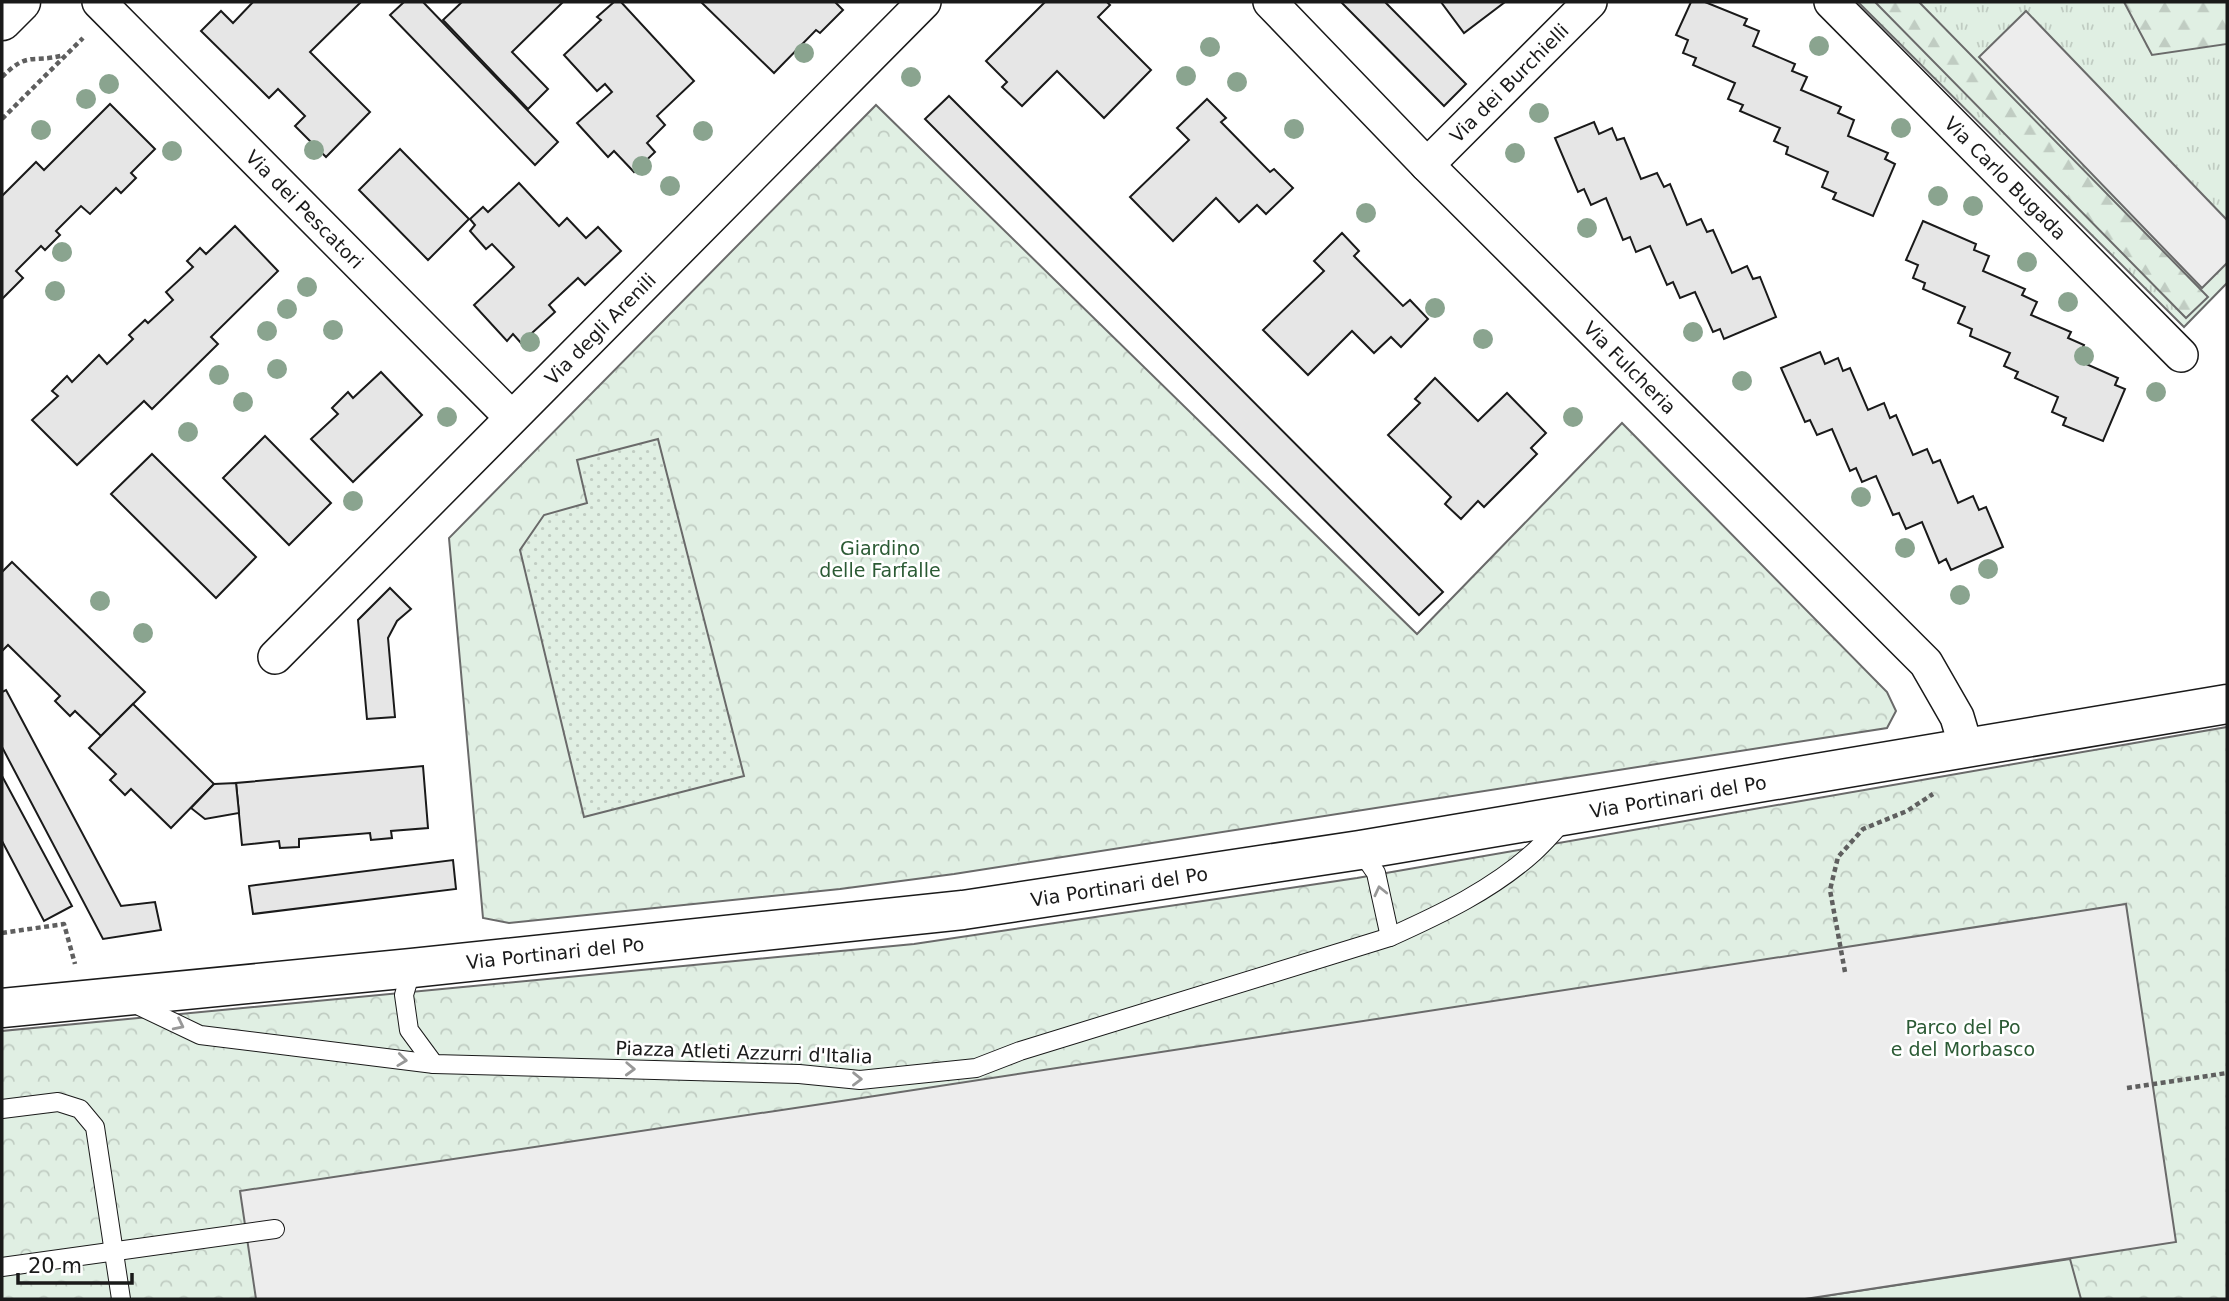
<svg xmlns="http://www.w3.org/2000/svg" width="2229" height="1301" font-family="'DejaVu Sans',sans-serif">
	<style>
		.grass { fill: url(#grass-tufts); stroke: #6a6a6a; stroke-width: 2 }
		.forest { fill: url(#forest-firs); stroke: #6a6a6a; stroke-width: 2 }
		.park { fill: url(#park-crowns); stroke: #6a6a6a; stroke-width: 2 }
		.garden { fill: url(#garden-dots); stroke: #6a6a6a; stroke-width: 2 }
		.pitch { fill: #e0efe3; stroke: #6a6a6a; stroke-width: 2 }
		.parking { fill: #ededed; stroke: #6a6a6a; stroke-width: 2 }
		.building { fill: #e6e6e6; stroke: #1a1a1a; stroke-width: 2 }
		.lines { fill: none; stroke-linecap: round; stroke-linejoin: round }
		.service-casing { stroke: #1a1a1a; stroke-width: 20 }
		.minor-casing { stroke: #1a1a1a; stroke-width: 36 }
		.tertiary-casing { stroke: #1a1a1a; stroke-width: 41 }
		.path { stroke: #5f5f5f; stroke-width: 4.5; stroke-dasharray: 5 3.5; stroke-linecap: butt }
		.service { stroke: #fff; stroke-width: 18 }
		.minor { stroke: #fff; stroke-width: 33 }
		.tertiary { stroke: #fff; stroke-width: 38 }
		.tree { fill: #8aa48f }
		.oneway { stroke: #989898 }
		.labels { text-anchor: middle; stroke-width: 5; stroke-linejoin: round; paint-order: stroke }
		.street-label { font-size: 19px; fill: #1a1a1a; stroke: #fff }
		.park-label { font-size: 19px; fill: #2b5a34; stroke: #fff }
	</style>
	<defs>
		<pattern id="grass-tufts" width="24" height="20" patternUnits="userSpaceOnUse" patternTransform="scale(1.75)"><rect width="24" height="20" fill="#e0efe3"/><path d="M3 7l-1-3M5 7V3M7 7l1-3M15 17l-1-3M17 17v-4M19 17l1-3" fill="none" stroke="#c0ccc2"/></pattern>
		<pattern id="forest-firs" width="22" height="20" patternUnits="userSpaceOnUse" patternTransform="scale(1.75)"><rect width="22" height="20" fill="#e0efe3"/><path d="M5 1l3.5 6h-7zM16 11l3.5 6h-7z" fill="#c0ccc2"/></pattern>
		<pattern id="park-crowns" width="20" height="18" patternUnits="userSpaceOnUse" patternTransform="scale(1.75)"><rect width="20" height="18" fill="#e0efe3"/><path d="M2 6a3 3 0 1 1 6 0M12 15a3 3 0 1 1 6 0" fill="none" stroke="#c0ccc2"/></pattern>
		<pattern id="garden-dots" width="8" height="8" patternUnits="userSpaceOnUse" patternTransform="scale(1.75)"><rect width="8" height="8" fill="#e0efe3"/><path d="M2 2h.1M6 6h.1" fill="none" stroke="#c0ccc2" stroke-width="1.8" stroke-linecap="round"/></pattern>
	</defs>
	<rect width="100%" height="100%" fill="#fff"/>
	<polygon class="grass" points="1858,2 2227,2 2227,283 2184,327"/>
	<g class="forest">
		<polygon points="1875,2 1919,2 2208,297 2186,318"/>
		<polygon points="2124,2 2227,2 2227,44 2152,55"/>
	</g>
	<g class="park">
		<polygon points="876,105 1417,634 1622,423 1887,692 1896,711 1887,728 954,874 840,889 509,923 483,918 449,538"/>
		<polygon points="2227,727 2227,1299 2,1299 2,1031 914,944 1357,878"/>
	</g>
	<polygon class="garden" points="658,439 744,776 584,817 520,550 544,515 587,503 577,460"/>
	<polygon class="pitch" points="2070,1259 2081,1299 1805,1299"/>
	<g class="parking">
		<polygon points="2026,11 2227,220 2227,263 2202,288 1979,57"/>
		<polygon points="2126,904 2176,1242 1805,1299 256,1299 240,1191 855,1099"/>
	</g>
	<g class="building">
		<polygon points="253,2 361,2 310,52 370,112 326,157 295,126 305,116 278,89 269,98 201,31 221,11 233,23"/>
		<polygon points="404,2 423,2 558,142 535,165 390,15"/>
		<polygon points="462,2 563,2 512,52 548,89 528,109 443,20"/>
		<polygon points="614,2 621,2 694,81 657,116 665,125 647,143 655,152 634,172 614,151 608,157 577,123 612,92 605,84 597,91 564,55 601,20 597,17"/>
		<polygon points="701,2 835,2 843,10 820,33 816,30 774,73"/>
		<polygon points="1045,2 1107,2 1110,5 1098,17 1151,70 1104,118 1057,71 1022,106 1002,87 1007,82 986,61"/>
		<polygon points="1341,2 1385,2 1466,84 1444,106"/>
		<polygon points="1441,2 1505,2 1464,33"/>
		<polygon points="1691,2 1705,2 1747,19 1744,25 1759,31 1753,46 1795,64 1792,71 1807,77 1801,90 1841,107 1838,113 1854,120 1848,136 1888,153 1885,159 1895,164 1873,216 1833,199 1836,193 1822,187 1828,172 1786,154 1788,147 1774,141 1780,128 1740,111 1743,105 1728,99 1735,83 1693,65 1696,58 1683,53 1688,40 1676,35"/>
		<polygon points="949,96 1443,592 1419,615 925,119"/>
		<polygon points="1207,99 1226,118 1221,122 1270,172 1274,169 1293,188 1266,214 1257,205 1239,222 1216,198 1173,241 1130,197 1189,140 1177,128"/>
		<polygon points="110,104 155,149 131,173 136,178 121,193 116,188 90,214 81,206 56,231 60,235 45,250 41,246 16,271 23,278 2,299 2,196 36,162 44,170"/>
		<polygon points="1594,122 1599,134 1612,128 1617,140 1624,138 1641,179 1657,173 1664,187 1670,184 1687,225 1701,219 1707,232 1713,230 1732,273 1747,266 1753,279 1760,277 1776,317 1724,339 1720,329 1713,332 1695,292 1680,298 1673,282 1667,285 1650,246 1636,252 1630,237 1623,240 1606,198 1591,205 1584,189 1578,192 1555,138"/>
		<polygon points="400,149 469,219 428,260 359,190"/>
		<polygon points="519,183 559,226 567,218 586,238 598,227 621,251 585,285 578,278 549,305 555,312 521,343 513,334 507,341 474,305 514,267 492,244 486,249 470,231 475,225 470,219 483,207 488,212"/>
		<polygon points="1923,221 1976,244 1974,250 1989,256 1983,271 2025,289 2022,295 2037,302 2031,315 2071,332 2068,338 2084,345 2077,360 2118,378 2115,385 2125,389 2103,441 2063,425 2066,418 2052,412 2058,397 2015,378 2018,372 2004,366 2010,353 1970,336 1972,329 1958,323 1965,307 1923,289 1925,283 1913,278 1918,265 1906,260"/>
		<polygon points="235,226 278,271 211,337 218,344 152,409 144,401 77,465 32,420 58,396 52,391 67,376 72,382 99,355 107,364 133,339 129,335 145,320 148,323 173,300 166,292 193,267 187,261 200,248 206,254"/>
		<polygon points="1342,233 1359,251 1354,256 1403,306 1410,300 1428,319 1401,347 1391,337 1374,353 1352,331 1308,375 1263,330 1324,271 1314,261"/>
		<polygon points="1820,352 1825,364 1838,358 1843,371 1850,368 1868,410 1884,403 1890,418 1896,415 1913,455 1927,449 1933,463 1940,460 1958,503 1973,496 1979,510 1986,507 2003,547 1951,570 1946,559 1939,563 1922,522 1906,529 1899,513 1893,515 1876,476 1862,482 1856,468 1850,471 1832,429 1817,435 1810,420 1805,422 1781,368"/>
		<polygon points="381,372 422,415 353,482 311,439 338,414 332,408 348,392 353,398"/>
		<polygon points="1435,378 1478,421 1507,393 1546,433 1531,448 1537,454 1484,507 1478,501 1461,519 1445,504 1451,497 1388,435 1420,403 1415,399"/>
		<polygon points="265,436 331,503 289,545 223,478"/>
		<polygon points="152,454 256,557 216,598 111,494"/>
		<polygon points="12,562 145,692 101,736 75,711 70,716 55,701 60,696 8,645 3,650 2,649 2,572"/>
		<polygon points="390,588 411,609 397,621 388,638 395,717 367,719 358,620"/>
		<polygon points="6,690 121,906 155,902 161,930 103,939 2,747 2,692"/>
		<polygon points="133,704 214,784 171,828 131,789 125,795 110,780 116,774 89,748"/>
		<polygon points="423,766 428,828 391,831 392,838 371,840 370,833 299,839 299,847 280,848 279,841 242,845 236,783"/>
		<polygon points="2,776 72,906 44,921 2,841"/>
		<polygon points="236,783 239,813 205,819 191,808 214,784"/>
		<polygon points="453,860 456,889 253,914 249,886"/>
	</g>
	<g class="lines">
		<g class="service-casing">
			<g id="service">
				<polyline points="1360,850 1376,873 1390,937"/>
				<polyline points="412,968 404,995 409,1030 434,1064"/>
				<path d="M133 1003 200 1035 434 1064 799 1074 860 1080 976 1068 1020 1051 1390 937C1441 914 1492 890 1534 852 1544 843 1554 831 1564 821"/>
				<polyline points="2,1109 58,1102 80,1109 95,1127 121,1299"/>
				<polyline points="2,1267 275,1229"/>
			</g>
		</g>
		<g class="minor-casing">
			<g id="minor">
				<path id="s1" d="M99 2 511 417"/>
				<path id="s2" d="M1270 2 1427 165 1926 663 1957 717 1966 747"/>
				<path id="s3" d="M1831 2 2181 355"/>
				<path id="s4" d="M1427 165 1590 2"/>
				<path id="s5" d="M275 657 924 2"/>
			</g>
		</g>
		<g class="tertiary-casing">
			<g id="tertiary">
				<polyline points="2,21 21,2"/>
				<path id="s6" d="M2 1008 412 968 963 910 1360 850 2227 704"/>
			</g>
		</g>
		<g class="path">
			<path d="M2 77C29 50 32 64 64 55"/>
			<polyline points="2,119 83,38"/>
			<polyline points="2,933 64,924 75,964"/>
			<polyline points="1845,972 1830,890 1838,857 1863,829 1907,811 1933,794"/>
			<polyline points="2127,1088 2227,1073"/>
		</g>
		<use href="#service" class="service"/>
		<use href="#minor" class="minor"/>
		<use href="#tertiary" class="tertiary"/>
	</g>
	<g class="tree">
		<circle cx="1819" cy="46" r="10"/>
		<circle cx="1210" cy="47" r="10"/>
		<circle cx="804" cy="53" r="10"/>
		<circle cx="1186" cy="76" r="10"/>
		<circle cx="911" cy="77" r="10"/>
		<circle cx="1237" cy="82" r="10"/>
		<circle cx="109" cy="84" r="10"/>
		<circle cx="86" cy="99" r="10"/>
		<circle cx="1539" cy="113" r="10"/>
		<circle cx="1901" cy="128" r="10"/>
		<circle cx="1294" cy="129" r="10"/>
		<circle cx="41" cy="130" r="10"/>
		<circle cx="703" cy="131" r="10"/>
		<circle cx="314" cy="150" r="10"/>
		<circle cx="172" cy="151" r="10"/>
		<circle cx="1515" cy="153" r="10"/>
		<circle cx="642" cy="166" r="10"/>
		<circle cx="670" cy="186" r="10"/>
		<circle cx="1938" cy="196" r="10"/>
		<circle cx="1973" cy="206" r="10"/>
		<circle cx="1366" cy="213" r="10"/>
		<circle cx="1587" cy="228" r="10"/>
		<circle cx="62" cy="252" r="10"/>
		<circle cx="2027" cy="262" r="10"/>
		<circle cx="307" cy="287" r="10"/>
		<circle cx="55" cy="291" r="10"/>
		<circle cx="2068" cy="302" r="10"/>
		<circle cx="1435" cy="308" r="10"/>
		<circle cx="287" cy="309" r="10"/>
		<circle cx="333" cy="330" r="10"/>
		<circle cx="267" cy="331" r="10"/>
		<circle cx="1693" cy="332" r="10"/>
		<circle cx="1483" cy="339" r="10"/>
		<circle cx="530" cy="342" r="10"/>
		<circle cx="2084" cy="356" r="10"/>
		<circle cx="277" cy="369" r="10"/>
		<circle cx="219" cy="375" r="10"/>
		<circle cx="1742" cy="381" r="10"/>
		<circle cx="2156" cy="392" r="10"/>
		<circle cx="243" cy="402" r="10"/>
		<circle cx="447" cy="417" r="10"/>
		<circle cx="1573" cy="417" r="10"/>
		<circle cx="188" cy="432" r="10"/>
		<circle cx="1861" cy="497" r="10"/>
		<circle cx="353" cy="501" r="10"/>
		<circle cx="1905" cy="548" r="10"/>
		<circle cx="1988" cy="569" r="10"/>
		<circle cx="1960" cy="595" r="10"/>
		<circle cx="100" cy="601" r="10"/>
		<circle cx="143" cy="633" r="10"/>
	</g>
	<defs><path id="oneway-chevron" d="M-2-3.5L2.5 0L-2 3.5" fill="none" stroke-width="1.6" stroke-linecap="round" stroke-linejoin="round" transform="scale(1.75)"/></defs>
	<g class="oneway">
		<use href="#oneway-chevron" transform="translate(1380 891) rotate(-103)"/>
		<use href="#oneway-chevron" transform="translate(179 1025) rotate(26)"/>
		<use href="#oneway-chevron" transform="translate(402 1060) rotate(7)"/>
		<use href="#oneway-chevron" transform="translate(630 1069) rotate(2)"/>
		<use href="#oneway-chevron" transform="translate(857 1079) rotate(1)"/>
	</g>
	<g class="labels">
		<g class="street-label">
			<text dy="7" stroke="none"><textPath href="#s4" startOffset="116">Via dei Burchielli</textPath></text>
			<text dy="7" stroke="none"><textPath href="#s3" startOffset="248">Via Carlo Bugada</textPath></text>
			<text dy="7" stroke="none"><textPath href="#s1" startOffset="292">Via dei Pescatori</textPath></text>
			<text dy="7" stroke="none"><textPath href="#s5" startOffset="462">Via degli Arenili</textPath></text>
			<text dy="7" stroke="none"><textPath href="#s2" startOffset="513">Via Fulcheria</textPath></text>
			<text dy="7" stroke="none"><textPath href="#s6" startOffset="1690">Via Portinari del Po</textPath></text>
			<text dy="7" stroke="none"><textPath href="#s6" startOffset="1124">Via Portinari del Po</textPath></text>
			<text dy="7" stroke="none"><textPath href="#s6" startOffset="556">Via Portinari del Po</textPath></text>
			<text transform="translate(744 1052) rotate(2)" y="7">Piazza Atleti Azzurri d'Italia</text>
		</g>
		<g class="park-label">
			<text x="880" y="555">Giardino<tspan x="880" dy="22">delle Farfalle</tspan></text>
			<text x="1963" y="1034">Parco del Po<tspan x="1963" dy="22">e del Morbasco</tspan></text>
		</g>
	</g>
	<rect width="2229" height="1301" fill="none" stroke="#1a1a1a" stroke-width="7"/>
	<path d="M18 1273v10h114v-10" fill="none" stroke="#1a1a1a" stroke-width="3.5"/>
	<text x="28" y="1273" font-size="21" fill="#1a1a1a" stroke="#ffffff" stroke-width="5" paint-order="stroke">20 m</text>
</svg>
